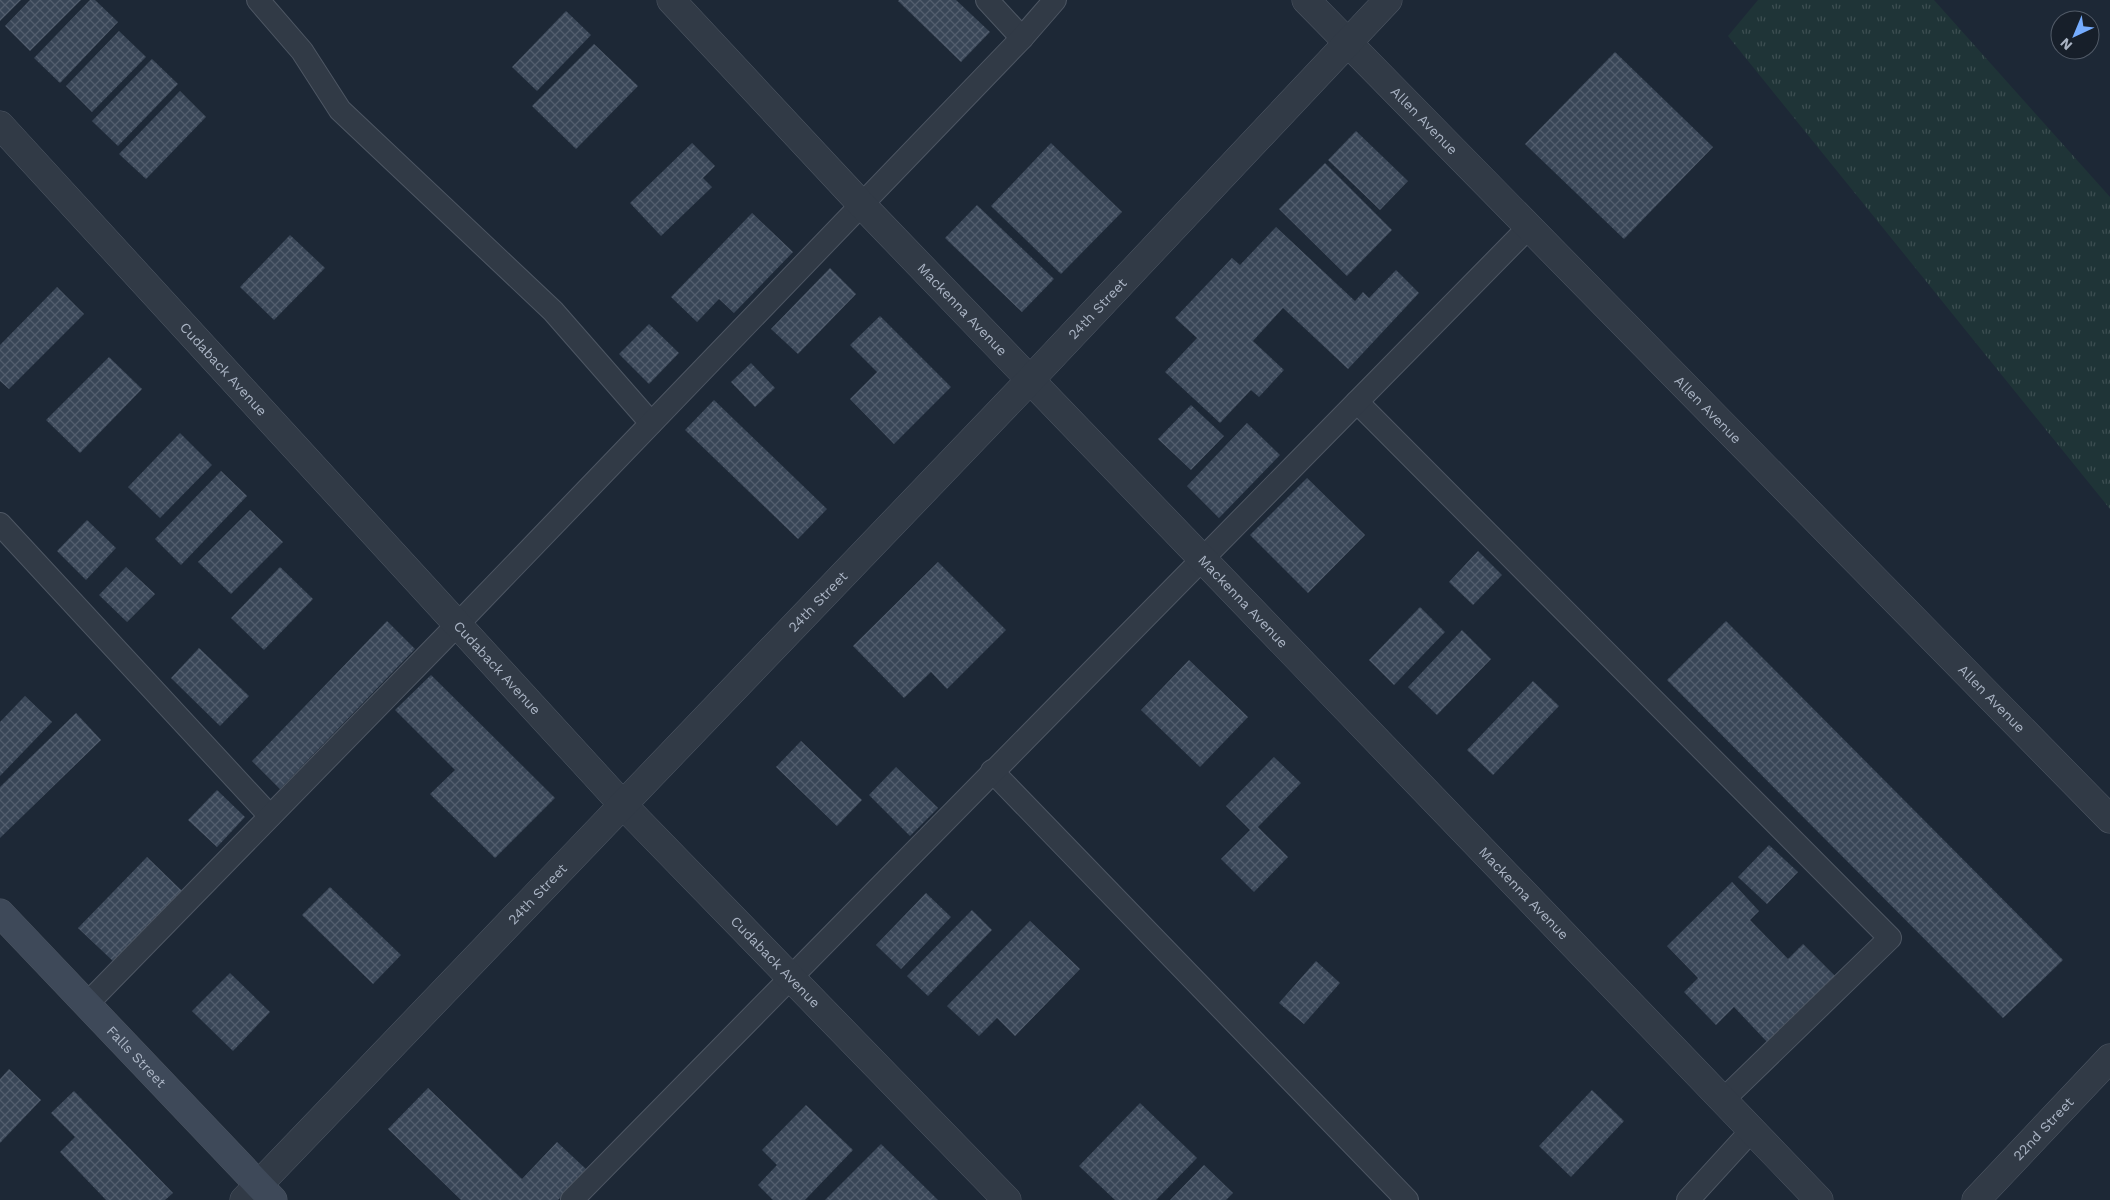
<svg xmlns="http://www.w3.org/2000/svg" width="2110" height="1200" font-family="'Work Sans',sans-serif">
	<style>
		.grass { fill: url(#grass-tufts) }
		.building { fill: url(#building-cross-hatch) }
		.lines { fill: none; stroke-linecap: round; stroke-linejoin: round }
		.lane-casing { stroke: #4e5764; stroke-width: 24 }
		.street-casing { stroke: #4e5764; stroke-width: 29 }
		.secondary-casing { stroke: #4e5764; stroke-width: 29 }
		.lane { stroke: #313a46; stroke-width: 22 }
		.street { stroke: #313a46; stroke-width: 28 }
		.secondary { stroke: #3e4959; stroke-width: 28 }
		.labels { text-anchor: middle; stroke-width: 4.5; stroke-linejoin: round; paint-order: stroke }
		.street-label { font-size: 14px; fill: #aab4c4; stroke: #171f2a }
	</style>
	<defs>
		<pattern id="grass-tufts" width="24" height="20" patternUnits="userSpaceOnUse" patternTransform="scale(1.25)"><rect width="24" height="20" fill="#1f3437"/><path d="M3 7l-1-3M5 7V3M7 7l1-3M15 17l-1-3M17 17v-4M19 17l1-3" fill="none" stroke="#3d4f52"/></pattern>
		<pattern id="building-cross-hatch" width="8" height="8" patternUnits="userSpaceOnUse" patternTransform="scale(1.25)"><rect width="8" height="8" fill="#394657"/><path d="M0 0l8 8M0 8l8-8" fill="none" stroke="#535e6e"/></pattern>
	</defs>
	<rect width="100%" height="100%" fill="#1d2836"/>
	<polygon class="grass" points="1758,0 1934,0 2110,197 2110,509 1728,36"/>
	<g class="building">
		<polygon points="0,0 21,0 0,21"/>
		<polygon points="30,0 81,0 30,51 5,26"/>
		<polygon points="90,0 95,0 118,22 60,83 34,58"/>
		<polygon points="899,0 956,0 990,32 961,62 898,1"/>
		<polygon points="566,11 591,35 537,91 512,67"/>
		<polygon points="119,31 146,57 92,112 66,86"/>
		<polygon points="594,44 638,86 576,149 532,106"/>
		<polygon points="1615,52 1713,147 1624,239 1525,144"/>
		<polygon points="152,59 178,84 118,146 92,121"/>
		<polygon points="180,91 206,117 146,179 119,154"/>
		<polygon points="1356,131 1408,181 1380,210 1328,160"/>
		<polygon points="692,143 715,166 703,178 712,187 661,236 630,203"/>
		<polygon points="1051,143 1122,212 1061,274 991,206"/>
		<polygon points="1325,163 1392,230 1347,276 1279,209"/>
		<polygon points="977,205 1054,279 1022,312 945,238"/>
		<polygon points="752,213 793,252 734,313 719,299 697,322 671,297"/>
		<polygon points="1276,227 1355,301 1363,292 1369,298 1396,270 1419,293 1348,369 1283,308 1253,341 1284,370 1259,397 1251,390 1220,423 1165,372 1197,338 1175,318 1232,258 1240,265"/>
		<polygon points="290,235 325,268 274,320 240,287"/>
		<polygon points="830,268 856,294 798,354 771,329"/>
		<polygon points="57,287 84,314 9,389 0,381 0,345"/>
		<polygon points="880,316 951,387 894,444 850,399 877,372 850,345"/>
		<polygon points="649,324 679,353 649,384 619,354"/>
		<polygon points="109,357 142,389 80,453 46,420"/>
		<polygon points="751,363 775,388 755,407 731,382"/>
		<polygon points="714,400 827,509 798,539 685,430"/>
		<polygon points="1191,405 1224,436 1191,470 1158,439"/>
		<polygon points="1247,423 1280,455 1219,518 1187,486"/>
		<polygon points="180,433 212,465 160,518 128,487"/>
		<polygon points="221,471 247,496 181,565 155,539"/>
		<polygon points="1307,478 1365,535 1308,593 1250,535"/>
		<polygon points="250,510 283,542 231,594 198,562"/>
		<polygon points="87,520 116,548 86,580 57,551"/>
		<polygon points="1478,551 1502,575 1473,605 1449,582"/>
		<polygon points="938,562 1006,630 947,689 931,672 904,698 853,646"/>
		<polygon points="126,567 155,594 127,622 99,595"/>
		<polygon points="280,567 313,599 264,650 231,618"/>
		<polygon points="1420,607 1445,632 1394,685 1369,660"/>
		<polygon points="387,621 415,649 280,789 252,761"/>
		<polygon points="1726,621 2063,960 2003,1018 1667,680"/>
		<polygon points="1462,630 1491,659 1437,715 1408,687"/>
		<polygon points="199,648 249,696 220,726 171,678"/>
		<polygon points="1189,660 1248,717 1200,767 1141,710"/>
		<polygon points="431,675 555,798 495,858 430,794 455,770 395,710"/>
		<polygon points="1533,681 1559,706 1493,775 1467,750"/>
		<polygon points="25,696 52,722 0,776 0,722"/>
		<polygon points="76,713 101,740 0,838 0,787"/>
		<polygon points="801,741 862,800 837,826 776,767"/>
		<polygon points="1274,757 1301,783 1258,827 1288,857 1254,892 1221,859 1250,830 1226,806"/>
		<polygon points="896,767 938,808 910,836 869,795"/>
		<polygon points="217,790 245,817 217,847 188,820"/>
		<polygon points="1769,845 1798,872 1767,904 1738,877"/>
		<polygon points="147,857 182,891 114,962 78,928"/>
		<polygon points="1732,882 1759,911 1750,920 1788,959 1803,944 1836,977 1769,1044 1734,1007 1716,1025 1684,992 1698,978 1667,946"/>
		<polygon points="330,887 401,955 373,984 302,915"/>
		<polygon points="926,893 951,917 901,969 876,945"/>
		<polygon points="972,910 992,930 928,996 907,976"/>
		<polygon points="1030,921 1080,969 1015,1036 997,1018 979,1036 947,1006"/>
		<polygon points="1316,961 1340,983 1304,1024 1279,1003"/>
		<polygon points="230,973 270,1012 233,1051 192,1011"/>
		<polygon points="9,1069 41,1100 0,1143 0,1079"/>
		<polygon points="428,1088 522,1179 557,1142 587,1170 558,1200 461,1200 388,1129"/>
		<polygon points="1592,1090 1624,1121 1571,1177 1539,1146"/>
		<polygon points="74,1091 173,1193 165,1200 106,1200 60,1152 75,1137 51,1113"/>
		<polygon points="1140,1103 1197,1158 1156,1200 1115,1200 1079,1166"/>
		<polygon points="806,1105 853,1150 805,1200 773,1200 758,1185 777,1165 762,1150"/>
		<polygon points="881,1144 938,1200 825,1200"/>
		<polygon points="1204,1165 1233,1193 1226,1200 1170,1200"/>
	</g>
	<g class="lines">
		<g class="lane-casing">
			<g id="lane">
				<polyline points="258,0 302,51 340,110 553,311 651,423"/>
				<polyline points="987,0 1022,38"/>
				<polyline points="1357,402 1890,938 1723,1100"/>
				<polyline points="0,524 270,816"/>
				<polyline points="992,771 1407,1200"/>
				<polyline points="86,1005 457,625 1022,38 1055,0"/>
				<polyline points="572,1200 1529,227"/>
				<polyline points="1688,1200 1752,1130"/>
			</g>
		</g>
		<g class="street-casing">
			<g id="street">
				<path id="s1" d="M671 0 862 205 1819 1200"/>
				<path id="s2" d="M1306 0 2110 819"/>
				<path id="s3" d="M0 125 623 805 1007 1200"/>
				<path id="s4" d="M244 1200 1031 379 1388 0"/>
				<path id="s5" d="M1976 1200 2110 1058"/>
			</g>
		</g>
		<g class="secondary-casing">
			<g id="secondary">
				<path id="s6" d="M0 913 273 1200"/>
			</g>
		</g>
		<use href="#lane" class="lane"/>
		<use href="#street" class="street"/>
		<use href="#secondary" class="secondary"/>
	</g>
	<g class="labels">
		<g class="street-label">
			<text dy="5" stroke="none"><textPath href="#s2" startOffset="169">Allen Avenue</textPath></text>
			<text dy="5" stroke="none"><textPath href="#s4" startOffset="1234">24th Street</textPath></text>
			<text dy="5" stroke="none"><textPath href="#s1" startOffset="425">Mackenna Avenue</textPath></text>
			<text dy="5" stroke="none"><textPath href="#s3" startOffset="331">Cudaback Avenue</textPath></text>
			<text dy="5" stroke="none"><textPath href="#s2" startOffset="574">Allen Avenue</textPath></text>
			<text dy="5" stroke="none"><textPath href="#s1" startOffset="830">Mackenna Avenue</textPath></text>
			<text dy="5" stroke="none"><textPath href="#s4" startOffset="829">24th Street</textPath></text>
			<text dy="5" stroke="none"><textPath href="#s3" startOffset="736">Cudaback Avenue</textPath></text>
			<text dy="5" stroke="none"><textPath href="#s2" startOffset="979">Allen Avenue</textPath></text>
			<text dy="5" stroke="none"><textPath href="#s1" startOffset="1235">Mackenna Avenue</textPath></text>
			<text dy="5" stroke="none"><textPath href="#s4" startOffset="424">24th Street</textPath></text>
			<text dy="5" stroke="none"><textPath href="#s3" startOffset="1141">Cudaback Avenue</textPath></text>
			<text dy="5" stroke="none"><textPath href="#s6" startOffset="198">Falls Street</textPath></text>
			<text dy="5" stroke="none"><textPath href="#s5" startOffset="98">22nd Street</textPath></text>
		</g>
	</g>
	<g transform="translate(2075 35) rotate(224)"><circle r="24" fill="#171f2a" stroke="#525b68"/>
	<path d="M0-4L9 19L0 12L-9 19Z" fill="#75acfe"/>
	<text y="-8" font-size="14" font-weight="bold" text-anchor="middle" fill="#aab4c4">N</text>
	</g>
</svg>
